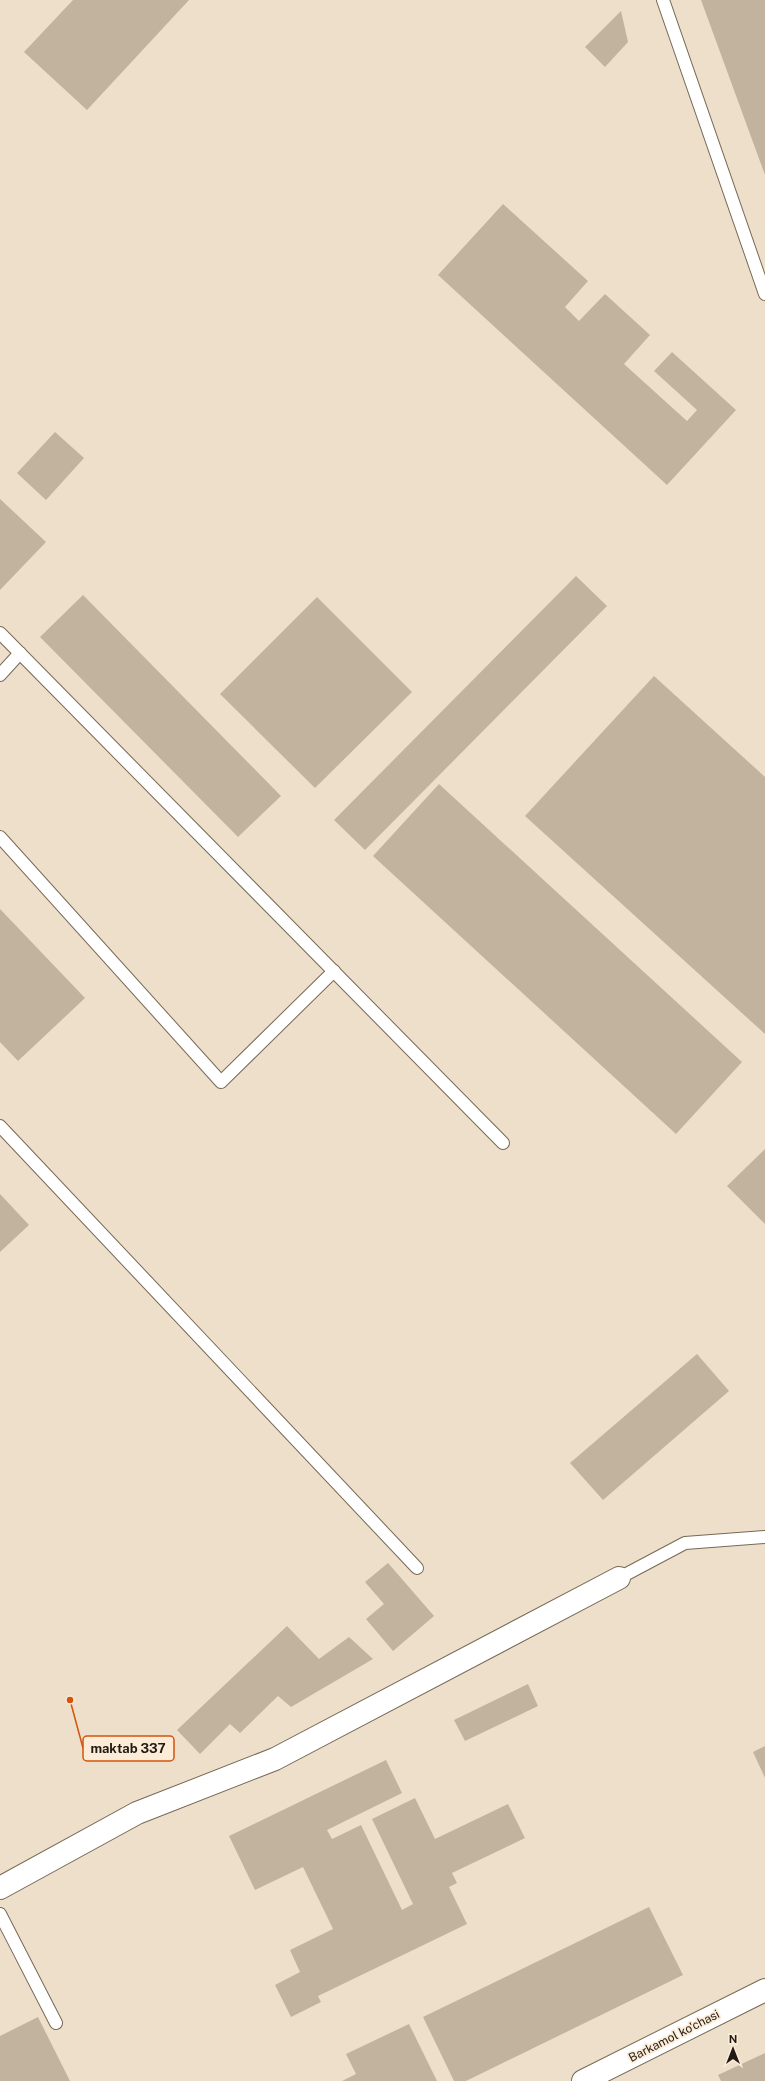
<svg xmlns="http://www.w3.org/2000/svg" width="765" height="2081" font-family="'Public Sans',sans-serif">
	<style>
		.building { fill: #c2b39f }
		.lines { fill: none; stroke-linecap: round; stroke-linejoin: round }
		.lane-casing { stroke: #766956; stroke-width: 14 }
		.street-casing { stroke: #766956; stroke-width: 24 }
		.lane { stroke: #fff; stroke-width: 12 }
		.street { stroke: #fff; stroke-width: 22 }
		.labels { text-anchor: middle; stroke-width: 3.5; stroke-linejoin: round; paint-order: stroke }
		.street-label { font-size: 12px; fill: #211b14; stroke: #fcecd7 }
		.leader { fill: none; stroke: #d4530d; stroke-width: 1.5 }
		.callout-dot { fill: #d4530d; stroke: #fcecd7; stroke-width: 1.5 }
		.callout { fill: #fcecd7; stroke: #d4530d; stroke-width: 1.5 }
		.callout-label { font-size: 13px; text-anchor: middle; font-weight: bold; fill: #211b14 }
	</style>
	<rect width="100%" height="100%" fill="#eedfca"/>
	<g class="building">
		<polygon points="73,0 189,0 87,110 24,52"/>
		<polygon points="701,0 765,0 765,175"/>
		<polygon points="621,11 628,42 605,67 585,47"/>
		<polygon points="503,204 588,281 565,307 579,321 605,294 650,335 624,364 687,421 697,410 654,371 672,352 736,410 667,485 438,275"/>
		<polygon points="55,432 84,458 46,500 17,473"/>
		<polygon points="0,499 46,542 0,590"/>
		<polygon points="576,576 607,606 365,850 334,820"/>
		<polygon points="83,595 281,796 238,837 40,637"/>
		<polygon points="317,597 412,692 315,788 220,694"/>
		<polygon points="654,676 765,777 765,1034 525,816"/>
		<polygon points="439,784 742,1062 676,1134 373,856"/>
		<polygon points="0,909 85,998 18,1061 0,1042"/>
		<polygon points="765,1149 765,1224 727,1186"/>
		<polygon points="0,1194 29,1225 0,1252"/>
		<polygon points="697,1354 729,1391 603,1500 570,1463"/>
		<polygon points="388,1563 434,1616 393,1651 366,1619 384,1604 365,1582"/>
		<polygon points="287,1626 319,1659 349,1637 373,1659 291,1707 278,1696 240,1733 230,1724 200,1754 177,1730"/>
		<polygon points="528,1684 538,1706 465,1741 454,1720"/>
		<polygon points="765,1746 765,1778 753,1752"/>
		<polygon points="386,1760 402,1793 327,1830 332,1839 361,1825 402,1910 413,1904 372,1819 415,1798 435,1839 508,1804 525,1838 452,1873 457,1883 449,1887 467,1924 318,1996 321,2002 291,2017 275,1985 300,1972 290,1950 333,1929 303,1867 255,1890 229,1836"/>
		<polygon points="649,1907 683,1975 466,2081 454,2081 423,2017"/>
		<polygon points="38,2017 70,2081 0,2081 0,2036"/>
		<polygon points="409,2024 437,2081 342,2081 356,2074 346,2054"/>
		<polygon points="765,2053 765,2081 721,2081 718,2075"/>
	</g>
	<g class="lines">
		<g class="lane-casing">
			<g id="lane">
				<polyline points="663,0 765,294"/>
				<polyline points="0,633 503,1143"/>
				<polyline points="0,675 20,653"/>
				<polyline points="0,837 221,1082 334,971"/>
				<polyline points="0,1126 417,1568"/>
				<polyline points="619,1578 685,1543 765,1537"/>
				<polyline points="0,1914 56,2023"/>
			</g>
		</g>
		<g class="street-casing">
			<g id="street">
				<polyline points="0,1888 137,1813 275,1759 619,1578"/>
				<polyline points="583,2081 765,1990"/>
			</g>
		</g>
		<use href="#lane" class="lane"/>
		<use href="#street" class="street"/>
	</g>
	<g class="labels">
		<g class="street-label">
			<text transform="translate(674 2036) rotate(-27)" y="4">Barkamol ko'chasi</text>
		</g>
	</g>
	<path class="leader" d="M70 1700L83 1748"/>
	<circle class="callout-dot" cx="70" cy="1700" r="4"/>
	<rect class="callout" x="83" y="1736" width="91" height="25" rx="4"/>
	<g class="callout-label">
		<text x="128" y="1753">maktab 337</text>
	</g>
	<g transform="translate(733 2049)" stroke="#fcecd7" stroke-width="3" paint-order="stroke">
	<path d="M0-3L7 15L0 10L-7 15Z" fill="#211b14"/>
	<text y="-6" font-size="11" font-weight="bold" text-anchor="middle" fill="#211b14">N</text>
	</g>
</svg>
